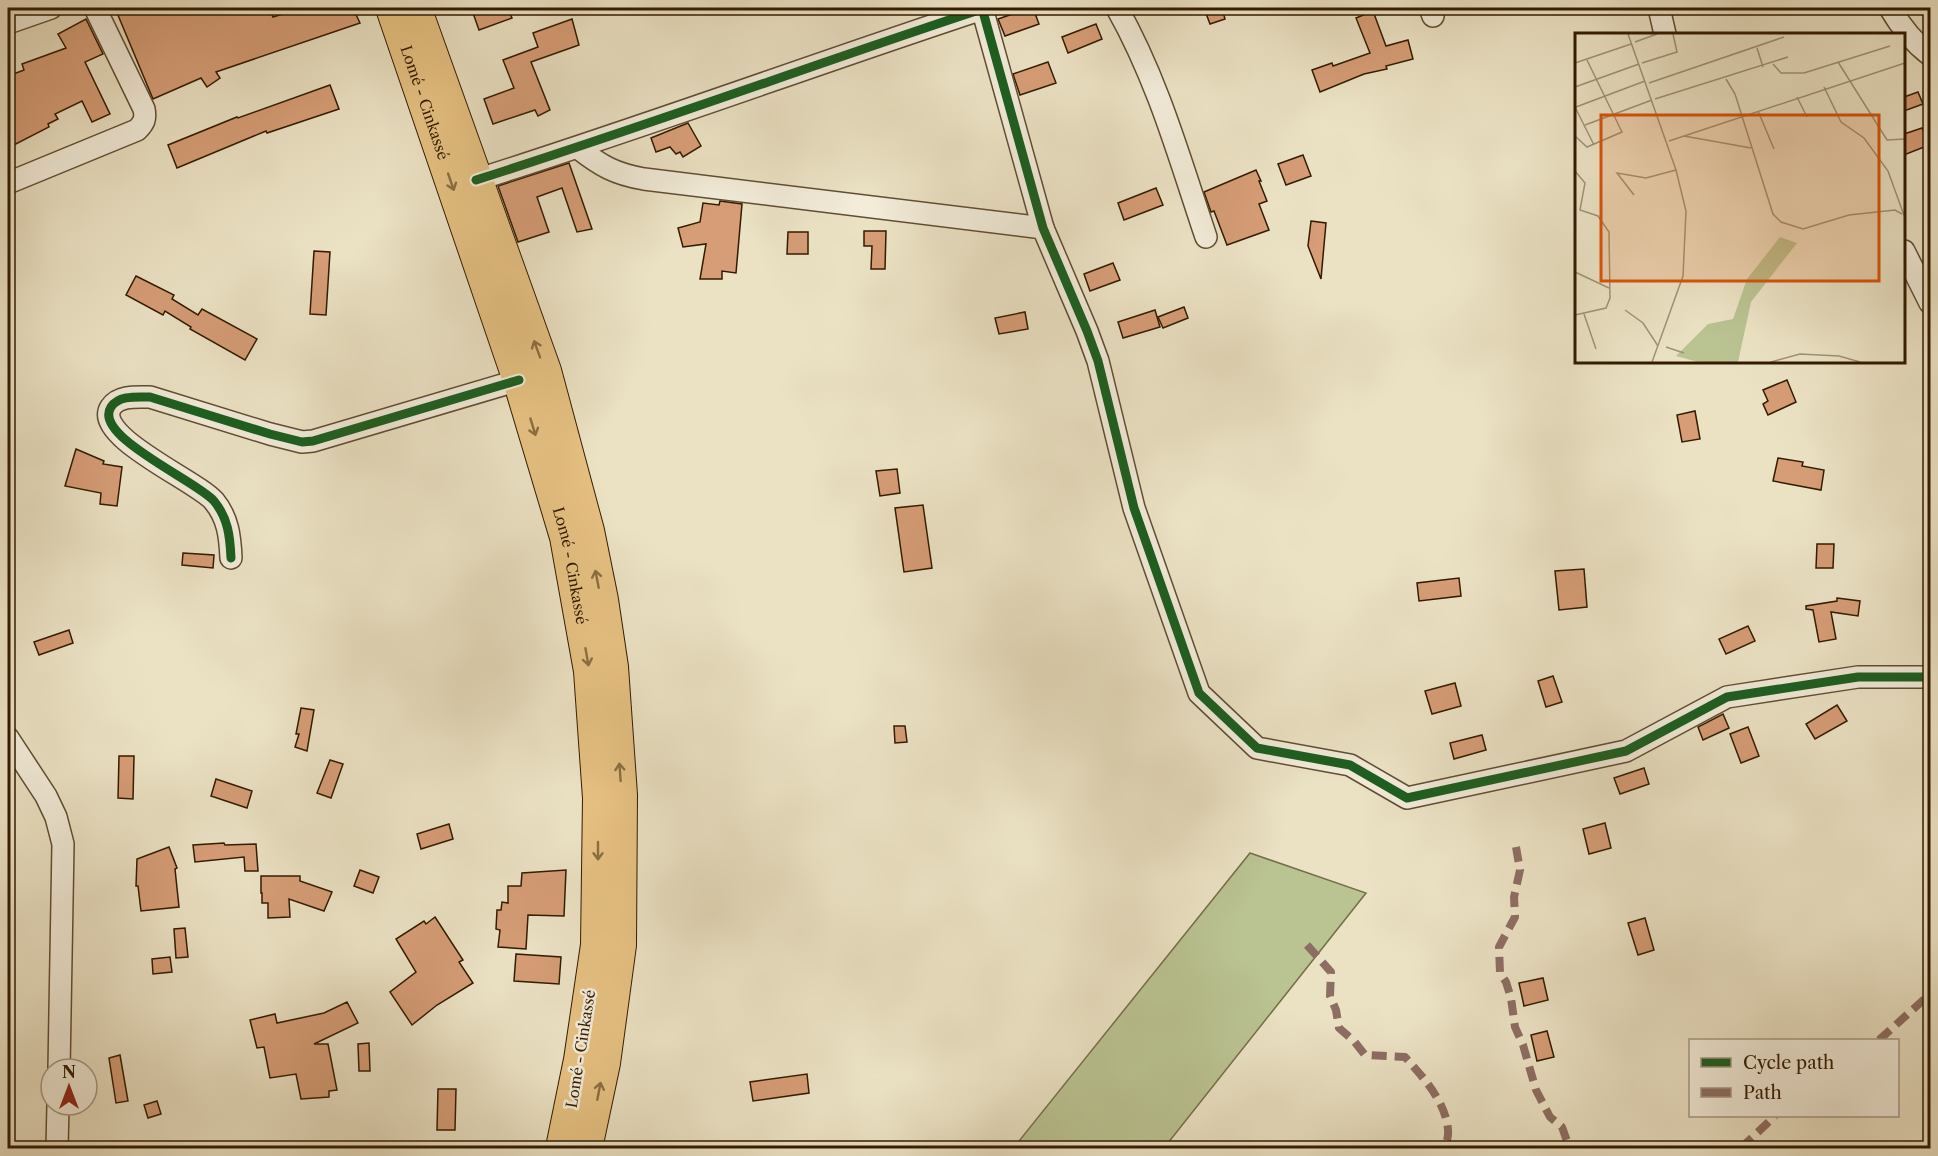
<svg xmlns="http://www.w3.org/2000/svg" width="1938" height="1156" font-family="'Libre Caslon Text',serif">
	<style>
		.green { fill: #bac392; stroke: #766f49; stroke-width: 1.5 }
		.building { fill: #d69d76; stroke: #321b00; stroke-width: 1.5 }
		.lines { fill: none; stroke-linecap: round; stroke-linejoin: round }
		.minor-casing { stroke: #604d31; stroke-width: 24 }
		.highway-casing { stroke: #321b00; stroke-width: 34 }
		.minor { stroke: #f2ecd9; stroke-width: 21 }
		.highway { stroke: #e6c182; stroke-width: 32 }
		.quiet { stroke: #8d6e63; stroke-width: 8; stroke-dasharray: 15 8; stroke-linecap: butt }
		.cycleway-casing { stroke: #f2ecd9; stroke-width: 13 }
		.cycleway { stroke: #1b5e20; stroke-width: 9 }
		.oneway { stroke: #8c6e41 }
		.labels { text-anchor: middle; stroke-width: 5; stroke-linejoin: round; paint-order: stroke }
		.street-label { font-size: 15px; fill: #321b00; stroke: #f2ecd9 }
		.inset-road { fill: none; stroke: #a19276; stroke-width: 1.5 }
		.view { fill: #d6530b; fill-opacity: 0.15; stroke: #d6530b; stroke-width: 3 }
		.inset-edge { fill: none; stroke: #321b00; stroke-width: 3 }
	</style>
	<rect width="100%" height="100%" fill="#ebe2c4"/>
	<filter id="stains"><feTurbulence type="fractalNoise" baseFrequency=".00333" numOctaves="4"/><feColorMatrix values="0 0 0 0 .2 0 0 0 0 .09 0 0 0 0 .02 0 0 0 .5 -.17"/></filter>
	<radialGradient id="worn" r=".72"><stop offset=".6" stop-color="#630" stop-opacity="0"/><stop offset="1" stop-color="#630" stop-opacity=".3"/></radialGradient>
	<polygon class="green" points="1250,853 1366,893 1164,1148 1017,1148 1019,1141"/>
	<g class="building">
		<polygon points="115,8 181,8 184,14 201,8 269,8 273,17 302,8 353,8 360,23 216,72 220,78 207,87 201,78 153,99"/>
		<polygon points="488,8 508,8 512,18 479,30 473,13"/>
		<polygon points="1030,8 1033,8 1039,24 1005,36 998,19"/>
		<polygon points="1204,8 1222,8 1225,19 1210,24"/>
		<polygon points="1373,11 1386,46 1408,40 1413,59 1386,66 1387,69 1364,74 1320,92 1312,70 1332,63 1333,66 1370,53 1356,18"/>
		<polygon points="86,19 103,54 85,62 110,114 92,122 82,101 55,114 58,119 48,124 49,127 8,148 8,76 24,70 22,64 66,48 58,34"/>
		<polygon points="572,19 579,45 531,62 550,110 538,116 535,110 493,124 484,99 514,88 503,60 538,47 533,33"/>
		<polygon points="1096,24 1102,39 1068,53 1062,37"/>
		<polygon points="1048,62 1056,83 1020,95 1013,74"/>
		<polygon points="330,85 339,109 267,133 266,131 177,168 168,145 237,117 238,118"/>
		<polygon points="1918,92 1923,104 1904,111 1904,97"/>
		<polygon points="688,123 701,146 683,157 680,152 676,154 670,147 656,152 651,138"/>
		<polygon points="1922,128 1929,145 1904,155 1904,134"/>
		<polygon points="1303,155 1311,176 1286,185 1278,164"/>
		<polygon points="569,163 592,229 577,232 562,188 537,197 549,232 518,242 498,186"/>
		<polygon points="1256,170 1261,181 1259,181 1267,201 1259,204 1269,230 1227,245 1214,211 1211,212 1204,192"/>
		<polygon points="1156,188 1163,205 1124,220 1118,203"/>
		<polygon points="720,201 742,204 736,273 722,271 722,279 700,279 706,244 683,247 678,228 700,222 703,203 719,205"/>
		<polygon points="1311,221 1326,223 1321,279 1308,246"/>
		<polygon points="864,231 886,231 885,269 871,269 872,246 864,246"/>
		<polygon points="788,232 808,232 808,254 787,254"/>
		<polygon points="314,251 330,252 326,315 310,314"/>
		<polygon points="1113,263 1120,280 1090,291 1084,274"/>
		<polygon points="136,276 174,295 172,299 198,315 202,309 257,339 245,360 190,329 191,327 165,311 163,315 126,295"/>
		<polygon points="1184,307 1188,318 1163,328 1158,317"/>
		<polygon points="1155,310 1160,327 1123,338 1118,322"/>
		<polygon points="1025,312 1028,329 999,334 995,318"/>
		<polygon points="1787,380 1796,402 1768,415 1763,404 1768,401 1763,390"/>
		<polygon points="1695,411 1700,439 1682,442 1677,415"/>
		<polygon points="76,449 104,461 103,464 122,467 117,506 100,504 101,493 65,486"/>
		<polygon points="1778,458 1803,462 1802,466 1824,470 1821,490 1773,481"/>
		<polygon points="897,469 900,493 880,496 876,471"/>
		<polygon points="923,505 932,568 904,572 895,508"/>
		<polygon points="1817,544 1834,544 1833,568 1816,568"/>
		<polygon points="183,553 214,555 213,568 182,565"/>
		<polygon points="1584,569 1587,607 1559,610 1555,571"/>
		<polygon points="1459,578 1461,596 1419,601 1417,583"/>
		<polygon points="1837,598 1860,601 1858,616 1831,612 1836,639 1819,642 1813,610 1806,609 1806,606 1837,601"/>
		<polygon points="1748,626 1755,641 1726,654 1719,639"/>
		<polygon points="69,630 73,643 39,655 34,642"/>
		<polygon points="1553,676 1562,702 1546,707 1538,681"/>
		<polygon points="1455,683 1461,706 1432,714 1425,691"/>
		<polygon points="1837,705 1847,721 1815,739 1806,724"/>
		<polygon points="301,708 314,710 307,751 295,747 299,734 296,734"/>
		<polygon points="1723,714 1729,728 1703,740 1698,727"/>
		<polygon points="894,726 905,726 907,742 895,743"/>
		<polygon points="1748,727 1759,756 1741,763 1730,734"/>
		<polygon points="1482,735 1486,750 1454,759 1450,743"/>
		<polygon points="119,756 134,756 133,799 118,798"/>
		<polygon points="330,760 343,764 331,798 317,793"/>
		<polygon points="1644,768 1649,784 1620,794 1614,778"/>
		<polygon points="216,779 252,791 247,808 211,796"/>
		<polygon points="1605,823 1611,848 1589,854 1583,829"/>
		<polygon points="449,824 453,839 421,849 417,834"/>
		<polygon points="224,843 225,845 256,844 258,871 245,871 244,857 195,862 193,845"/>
		<polygon points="169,847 177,868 175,869 179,907 141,911 138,886 136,886 137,859"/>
		<polygon points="360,870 379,877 373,893 354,886"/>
		<polygon points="566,870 564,916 528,915 526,949 498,947 500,930 496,929 497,910 501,910 502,902 508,903 508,886 521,886 522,873"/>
		<polygon points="261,876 300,876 300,881 332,892 324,911 289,899 290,917 268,918 268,903 262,903 262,893 261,893"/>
		<polygon points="435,917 463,960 459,962 473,983 437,1005 412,1025 390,992 416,972 396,939 424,921 426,924"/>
		<polygon points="1645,918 1654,950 1638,955 1628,923"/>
		<polygon points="185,928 188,957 176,958 174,929"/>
		<polygon points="516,954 561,957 559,984 514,981"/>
		<polygon points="170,957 172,972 153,974 152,959"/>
		<polygon points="1543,978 1548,1000 1524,1006 1519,983"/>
		<polygon points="347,1002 358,1023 314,1044 328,1044 337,1090 329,1091 329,1097 301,1099 296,1074 270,1078 264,1047 257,1048 250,1020 275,1014 277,1023 324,1013"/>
		<polygon points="1547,1031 1554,1057 1537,1061 1531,1035"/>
		<polygon points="369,1043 370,1071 359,1071 358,1044"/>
		<polygon points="120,1055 128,1101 116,1103 109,1058"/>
		<polygon points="807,1074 809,1093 753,1101 750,1082"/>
		<polygon points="438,1089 456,1089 455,1130 437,1130"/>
		<polygon points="157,1101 161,1114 148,1118 144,1105"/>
	</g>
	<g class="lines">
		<g class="minor-casing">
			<g id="minor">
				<polyline points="982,8 1043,228 1087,331 1098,361 1134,508 1199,693 1257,748 1350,765 1407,798 1626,751 1727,697 1858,677 1930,677"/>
				<path d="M1117 8C1158 81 1179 157 1206 237"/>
				<polyline points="1430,8 1433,16"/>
				<polyline points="1659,8 1665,34"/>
				<path d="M1890 8C1901 27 1913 42 1930 55"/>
				<polyline points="8,23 51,8"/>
				<path d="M578 148C601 166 615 174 644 179L1043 228"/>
				<path d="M476 180C647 126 815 64 985 8"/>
				<path d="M8 183 137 130C144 123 146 119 144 109L95 8"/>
				<polyline points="1904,251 1930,303"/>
				<path d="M231 558C230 536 228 518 214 501 197 481 92 436 111 407 119 395 137 397 150 397L270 434 302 442 313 441 519 380"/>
				<polyline points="8,738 46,796 56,817 63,844 59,1069"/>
				<polyline points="57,1148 58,1105"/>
			</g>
		</g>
		<g class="highway-casing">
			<g id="highway">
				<path id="s1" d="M392 8 519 380 566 537 590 671 599 798 597 945 580 1060 562 1148"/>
				<polyline points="415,8 545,371 588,531 602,600 612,667 621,795 620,945 604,1063 586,1148"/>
			</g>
		</g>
		<use href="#minor" class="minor"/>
		<use href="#highway" class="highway"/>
		<g class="quiet">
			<polyline points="1516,847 1520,870 1514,897 1515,917 1499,947 1500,973 1506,982 1511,998 1515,1027 1523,1045 1536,1090 1550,1117 1562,1127 1568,1144 1572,1148"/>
			<path d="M1307 945 1331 972 1330 996 1336 1010 1339 1028 1354 1041 1365 1055 1405 1057C1423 1077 1446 1102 1448 1130 1449 1136 1446 1142 1446 1148"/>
			<polyline points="1879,1040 1930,994"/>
			<polyline points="1741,1148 1775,1116"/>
		</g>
		<g class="cycleway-casing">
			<g id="cycleway">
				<polyline points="982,8 1043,228 1087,331 1098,361 1134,508 1199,693 1257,748 1350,765 1407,798 1626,751 1727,697 1858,677 1930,677"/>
				<path d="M476 180C647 126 815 64 985 8"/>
				<path d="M231 558C230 536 228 518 214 501 197 481 92 436 111 407 119 395 137 397 150 397L270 434 302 442 313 441 519 380"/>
			</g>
		</g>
		<use href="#cycleway" class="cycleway"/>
	</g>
	<defs><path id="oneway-shaft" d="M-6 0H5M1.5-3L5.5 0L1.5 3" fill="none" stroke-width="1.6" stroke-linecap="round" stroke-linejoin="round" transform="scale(1.5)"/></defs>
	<g class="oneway">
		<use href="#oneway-shaft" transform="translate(451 182) rotate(71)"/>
		<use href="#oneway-shaft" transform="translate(537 349) rotate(-110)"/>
		<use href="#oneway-shaft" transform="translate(533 427) rotate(73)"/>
		<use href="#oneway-shaft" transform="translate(597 579) rotate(-101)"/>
		<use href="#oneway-shaft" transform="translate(587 657) rotate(80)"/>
		<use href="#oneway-shaft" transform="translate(620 772) rotate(-94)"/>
		<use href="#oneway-shaft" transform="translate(598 851) rotate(90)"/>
		<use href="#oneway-shaft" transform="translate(599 1091) rotate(-79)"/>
	</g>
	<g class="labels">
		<g class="street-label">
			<text dy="5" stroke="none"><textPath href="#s1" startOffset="100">Lomé - Cinkassé</textPath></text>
			<text dy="5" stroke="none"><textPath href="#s1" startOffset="586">Lomé - Cinkassé</textPath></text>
			<text transform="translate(581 1049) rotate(-81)" y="5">Lomé - Cinkassé</text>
		</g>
	</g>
	<g transform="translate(1575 33)">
		<rect width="330" height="330" fill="#ebe2c4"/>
		<path d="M205 204 222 210 176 269 163 329H123L101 323 133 291 158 286 172 246Z" fill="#bac392"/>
		<path class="inset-road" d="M53 1 101 137 111 178 108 243 77 329M60 9 82 1M182 15 188 34M263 29 312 107 330 106M0 30 56 11M67 30 102 19 98 1M198 31 206 40H229L315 13M151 46 160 61 198 181 206 189 228 196 274 182 320 177 327 181M74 50 209 4M0 54 64 31M249 54 266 89 289 105 313 138 330 185M222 64 232 84M80 66 213 24M0 74 19 112M1 74 70 48M183 78 199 116M10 92 77 67M0 103 12 114 47 99 12 27M109 103 176 115M94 108 330 30M0 138 10 150 5 177 23 183 34 199 35 265 31 275 0 282M59 162 42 140 71 145 101 137M0 239 34 255M50 277 68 290 83 313M9 281 21 316M91 314 109 320M196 329 225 321 264 323 285 329"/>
		<path class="view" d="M26 82H304V248H26Z"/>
		<rect width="330" height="330" class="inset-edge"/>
	</g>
	<rect width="1938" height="1156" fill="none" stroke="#ebe2c4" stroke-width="30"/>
	<rect x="9" y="9" width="1920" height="1138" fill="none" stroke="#321b00" stroke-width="3"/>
	<rect x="15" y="15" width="1908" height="1126" fill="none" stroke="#321b00" stroke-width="1.5"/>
	<rect x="1689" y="1039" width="210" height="78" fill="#f2ecd9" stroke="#a59882" stroke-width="1.5"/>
	<rect x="1701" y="1058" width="30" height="9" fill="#1b5e20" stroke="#a59882" stroke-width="1.5"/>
	<text x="1743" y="1069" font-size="18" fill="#321b00">Cycle path</text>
	<rect x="1701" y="1088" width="30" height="9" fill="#8d6e63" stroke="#a59882" stroke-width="1.5"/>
	<text x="1743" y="1099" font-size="18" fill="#321b00">Path</text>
	<g transform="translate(69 1087)"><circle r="28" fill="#f2ecd9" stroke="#a59882" stroke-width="1.5"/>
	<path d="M0-4.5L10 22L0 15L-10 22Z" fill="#8f2418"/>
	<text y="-9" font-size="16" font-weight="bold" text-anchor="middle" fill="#321b00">N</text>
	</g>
	<rect width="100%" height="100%" filter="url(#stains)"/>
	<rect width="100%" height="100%" fill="url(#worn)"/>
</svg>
